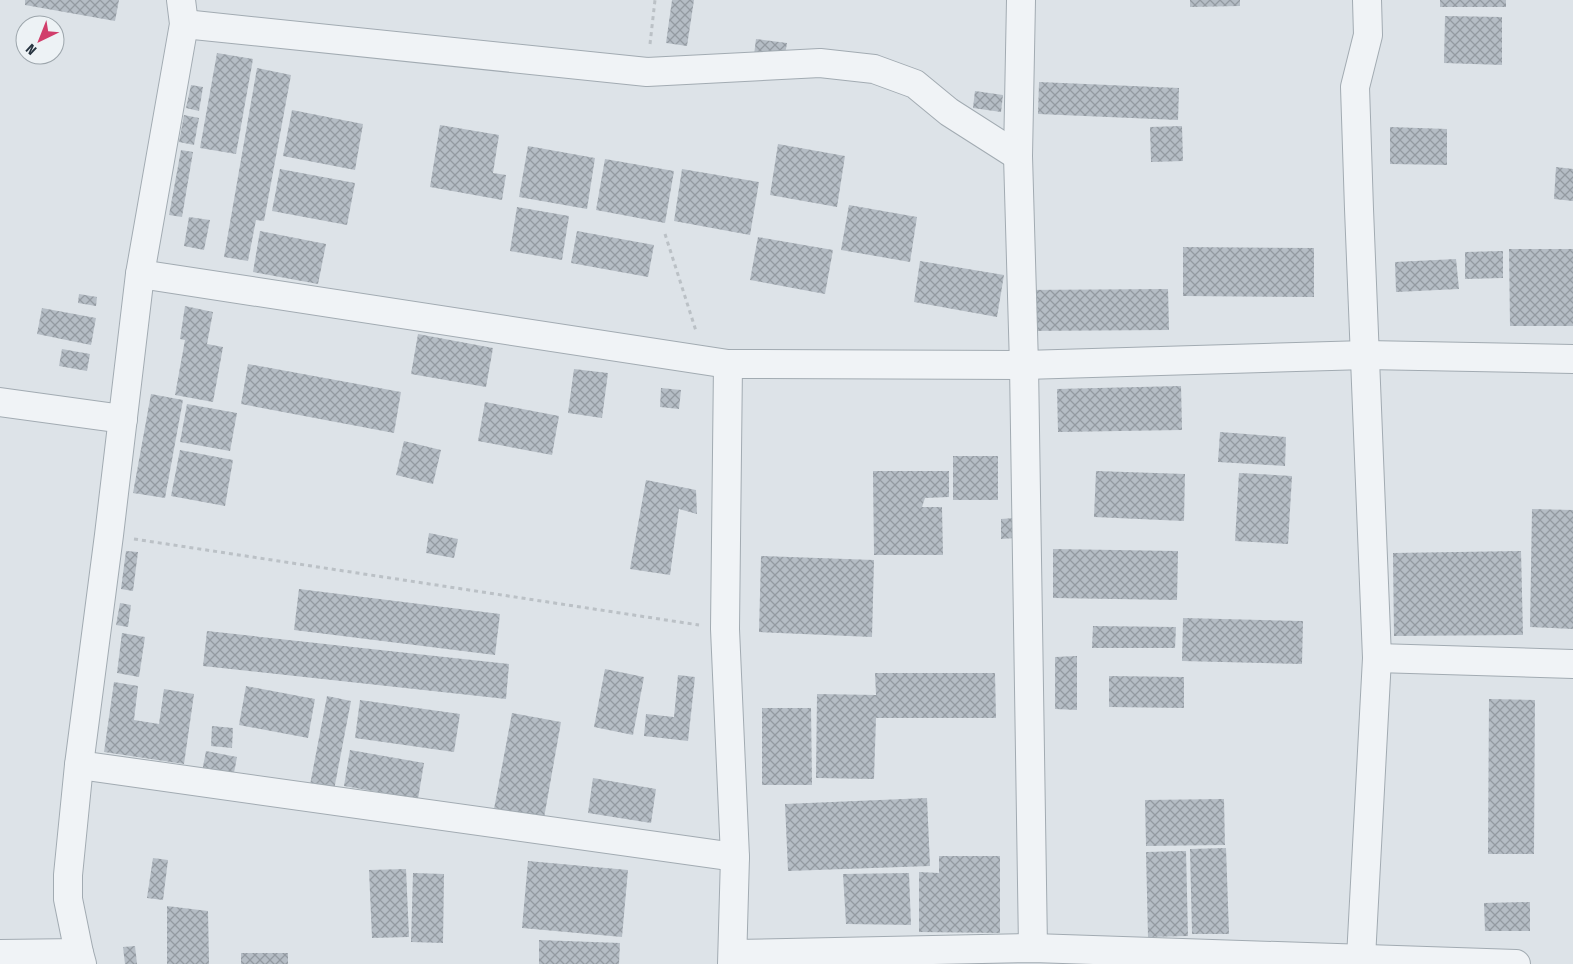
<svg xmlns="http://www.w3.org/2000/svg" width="1573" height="964" font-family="'Fira Sans Condensed',sans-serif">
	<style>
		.building { fill: url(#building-cross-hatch) }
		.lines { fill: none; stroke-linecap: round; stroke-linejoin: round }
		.minor-casing { stroke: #a2abb2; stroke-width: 30 }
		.path { stroke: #bbc1c6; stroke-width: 3; stroke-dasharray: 4 4; stroke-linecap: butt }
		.minor { stroke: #f0f3f6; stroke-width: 28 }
	</style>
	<defs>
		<pattern id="building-cross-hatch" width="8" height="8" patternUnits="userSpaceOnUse" patternTransform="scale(1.25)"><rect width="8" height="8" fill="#b5bdc5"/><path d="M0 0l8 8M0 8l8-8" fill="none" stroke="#939aa1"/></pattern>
	</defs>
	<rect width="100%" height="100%" fill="#dde3e8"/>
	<g class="building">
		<polygon points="25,0 119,0 115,21 25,5"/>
		<polygon points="672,0 694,0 687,46 666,43"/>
		<polygon points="1190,0 1240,0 1240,6 1190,7"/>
		<rect x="1440" y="0" width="66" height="7"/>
		<polygon points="1445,16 1502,17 1502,65 1444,63"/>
		<polygon points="756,39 787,43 784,60 754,55"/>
		<polygon points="217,53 253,59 236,154 200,148"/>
		<polygon points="257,68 291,75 264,221 256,220 248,261 224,257"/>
		<polygon points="1039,82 1179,88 1178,120 1038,114"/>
		<polygon points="191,85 203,87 199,111 186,108"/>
		<polygon points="975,91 1003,95 1001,112 973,108"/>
		<polygon points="292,110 363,124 355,170 283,156"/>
		<polygon points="184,115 199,118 194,145 179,142"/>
		<polygon points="440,125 499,135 493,173 506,175 502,200 430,187"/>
		<polygon points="1182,126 1183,161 1151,162 1150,127"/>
		<polygon points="1390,127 1447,129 1447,165 1390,164"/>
		<polygon points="778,144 845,156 837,207 770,195"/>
		<polygon points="528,146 595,158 587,209 519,197"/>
		<polygon points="181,150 193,152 182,217 169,215"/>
		<polygon points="605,159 674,171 665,223 596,210"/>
		<polygon points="1556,167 1573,169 1573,201 1554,199"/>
		<polygon points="280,169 355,183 347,225 272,211"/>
		<polygon points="682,169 759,182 750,235 674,221"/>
		<polygon points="849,205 917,217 910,262 841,250"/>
		<polygon points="517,207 569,216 562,260 510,251"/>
		<polygon points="189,217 210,220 204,250 184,246"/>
		<polygon points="260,231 326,244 318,284 253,272"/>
		<polygon points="577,231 654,245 648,277 571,263"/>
		<polygon points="758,237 833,250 825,294 750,280"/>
		<polygon points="1183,247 1314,248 1314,297 1183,296"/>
		<polygon points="1509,249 1573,249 1573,326 1510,326"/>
		<polygon points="1503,251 1503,278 1465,279 1465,252"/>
		<polygon points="1456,259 1459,289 1396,292 1395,262"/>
		<polygon points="920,261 1004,275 997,317 914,302"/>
		<polygon points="1168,289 1169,330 1022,331 1022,290"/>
		<polygon points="79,294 97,297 96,306 78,303"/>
		<polygon points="185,306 213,312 207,344 223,347 213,402 175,395 185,340 180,339"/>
		<polygon points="42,308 96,318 91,345 37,334"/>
		<polygon points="418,334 493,348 486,387 411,374"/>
		<polygon points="62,349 90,354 87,371 59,366"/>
		<polygon points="248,364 401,392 394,433 241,404"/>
		<polygon points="574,369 608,373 602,418 568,413"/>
		<polygon points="1181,386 1182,430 1058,432 1057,389"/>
		<polygon points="661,388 681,390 679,409 660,407"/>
		<polygon points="151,394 183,400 165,498 133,493"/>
		<polygon points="485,402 559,416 552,455 478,441"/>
		<polygon points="187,404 237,413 230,451 180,442"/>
		<polygon points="1220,432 1286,437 1285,466 1218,462"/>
		<polygon points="404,441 441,450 433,484 396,475"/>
		<polygon points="180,450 233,460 225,506 171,496"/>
		<rect x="953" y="456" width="45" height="44"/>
		<polygon points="873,471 949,471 949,497 925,498 922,507 942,507 943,555 874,555"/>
		<polygon points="1096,471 1185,474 1184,521 1094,517"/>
		<polygon points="1239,473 1292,476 1288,544 1235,541"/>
		<polygon points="646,480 696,490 697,514 679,509 670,575 630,569"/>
		<polygon points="1532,509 1573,510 1573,629 1530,627"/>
		<polygon points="1015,518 1015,538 1001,539 1001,519"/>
		<polygon points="429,533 458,539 454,558 426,553"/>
		<polygon points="1053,549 1178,551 1177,600 1053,598"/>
		<polygon points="126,551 138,552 133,591 121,589"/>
		<polygon points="1521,551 1523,635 1394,636 1393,553"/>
		<polygon points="761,556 874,560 872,637 759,632"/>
		<polygon points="299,589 500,614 495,655 294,630"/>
		<polygon points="120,603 131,605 128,627 116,625"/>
		<polygon points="1183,618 1303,621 1302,664 1182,661"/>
		<polygon points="1093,626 1176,627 1175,648 1092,648"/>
		<polygon points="207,631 509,664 506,699 203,666"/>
		<polygon points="122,633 145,637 139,677 117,673"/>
		<polygon points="1077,656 1077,710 1055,709 1055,657"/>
		<polygon points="605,669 644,677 633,735 594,727"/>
		<polygon points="875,673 995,673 996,718 876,718 874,779 816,778 817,694 876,695"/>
		<polygon points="678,675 695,677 688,741 644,736 646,714 674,717"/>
		<polygon points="1109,676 1184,677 1184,708 1109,707"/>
		<polygon points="114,682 138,686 134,720 159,724 164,689 194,694 184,764 104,752"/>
		<polygon points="246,686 315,699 308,738 239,725"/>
		<polygon points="327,696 351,701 334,790 310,785"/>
		<polygon points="1489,699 1535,700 1534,854 1488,854"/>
		<polygon points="360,700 460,714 454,752 355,738"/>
		<polygon points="762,708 811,708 812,785 762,785"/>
		<polygon points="512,713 561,722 544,818 494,809"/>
		<polygon points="212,726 233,728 232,748 211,746"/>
		<polygon points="350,750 424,763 418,799 344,786"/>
		<polygon points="206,751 237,757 233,778 202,772"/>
		<polygon points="593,778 656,789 651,823 588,813"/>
		<polygon points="927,798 930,866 788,871 785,804"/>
		<polygon points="1224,799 1225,845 1146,846 1145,800"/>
		<polygon points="1226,848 1229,934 1192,934 1190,849"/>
		<polygon points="1186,851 1188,936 1148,937 1146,852"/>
		<polygon points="939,856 1000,856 1000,933 919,932 919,872 939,873"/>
		<polygon points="153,858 168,860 163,900 147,898"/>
		<polygon points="528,861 628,870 622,937 522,928"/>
		<polygon points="406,869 409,937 372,938 369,870"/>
		<polygon points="413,873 444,874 443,943 411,942"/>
		<polygon points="909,873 911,925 846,924 843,874"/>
		<polygon points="1530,902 1530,931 1485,931 1484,903"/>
		<polygon points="167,906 208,911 209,964 167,964"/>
		<polygon points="539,940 620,943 619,964 539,964"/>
		<polygon points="135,946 137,964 125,964 123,947"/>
		<rect x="241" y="953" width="47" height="11"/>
	</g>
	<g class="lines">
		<g class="minor-casing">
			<g id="minor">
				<polyline points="1021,0 1018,156 1024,365 1033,948"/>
				<polyline points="184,24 647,72 820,63 874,69 915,84 949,112 1018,156"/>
				<polyline points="140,274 728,364 1024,365 1366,355 1573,359"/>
				<polyline points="728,364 725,629 735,857 732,964"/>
				<polyline points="0,402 123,419"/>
				<polyline points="1377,658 1573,664"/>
				<polyline points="79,765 735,857"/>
				<polyline points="0,954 79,953"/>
				<polyline points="733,954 1033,948 1516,964"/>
				<polyline points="82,964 79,953 68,899 68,875 79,765 109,535 140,274 184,24 181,0"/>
				<polyline points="1358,964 1361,958 1377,658 1359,209 1355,87 1368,35 1367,0"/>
			</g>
		</g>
		<g class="path">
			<polyline points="650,44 655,0"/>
			<polyline points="665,234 696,331"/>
			<polyline points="134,539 699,625"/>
		</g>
		<use href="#minor" class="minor"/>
	</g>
	<g transform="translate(40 40) rotate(223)"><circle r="24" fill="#edf2f5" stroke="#9da6ac"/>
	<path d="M0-4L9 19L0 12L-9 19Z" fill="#d13e6b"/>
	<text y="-8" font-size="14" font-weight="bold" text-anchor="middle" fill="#26333f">N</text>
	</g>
</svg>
